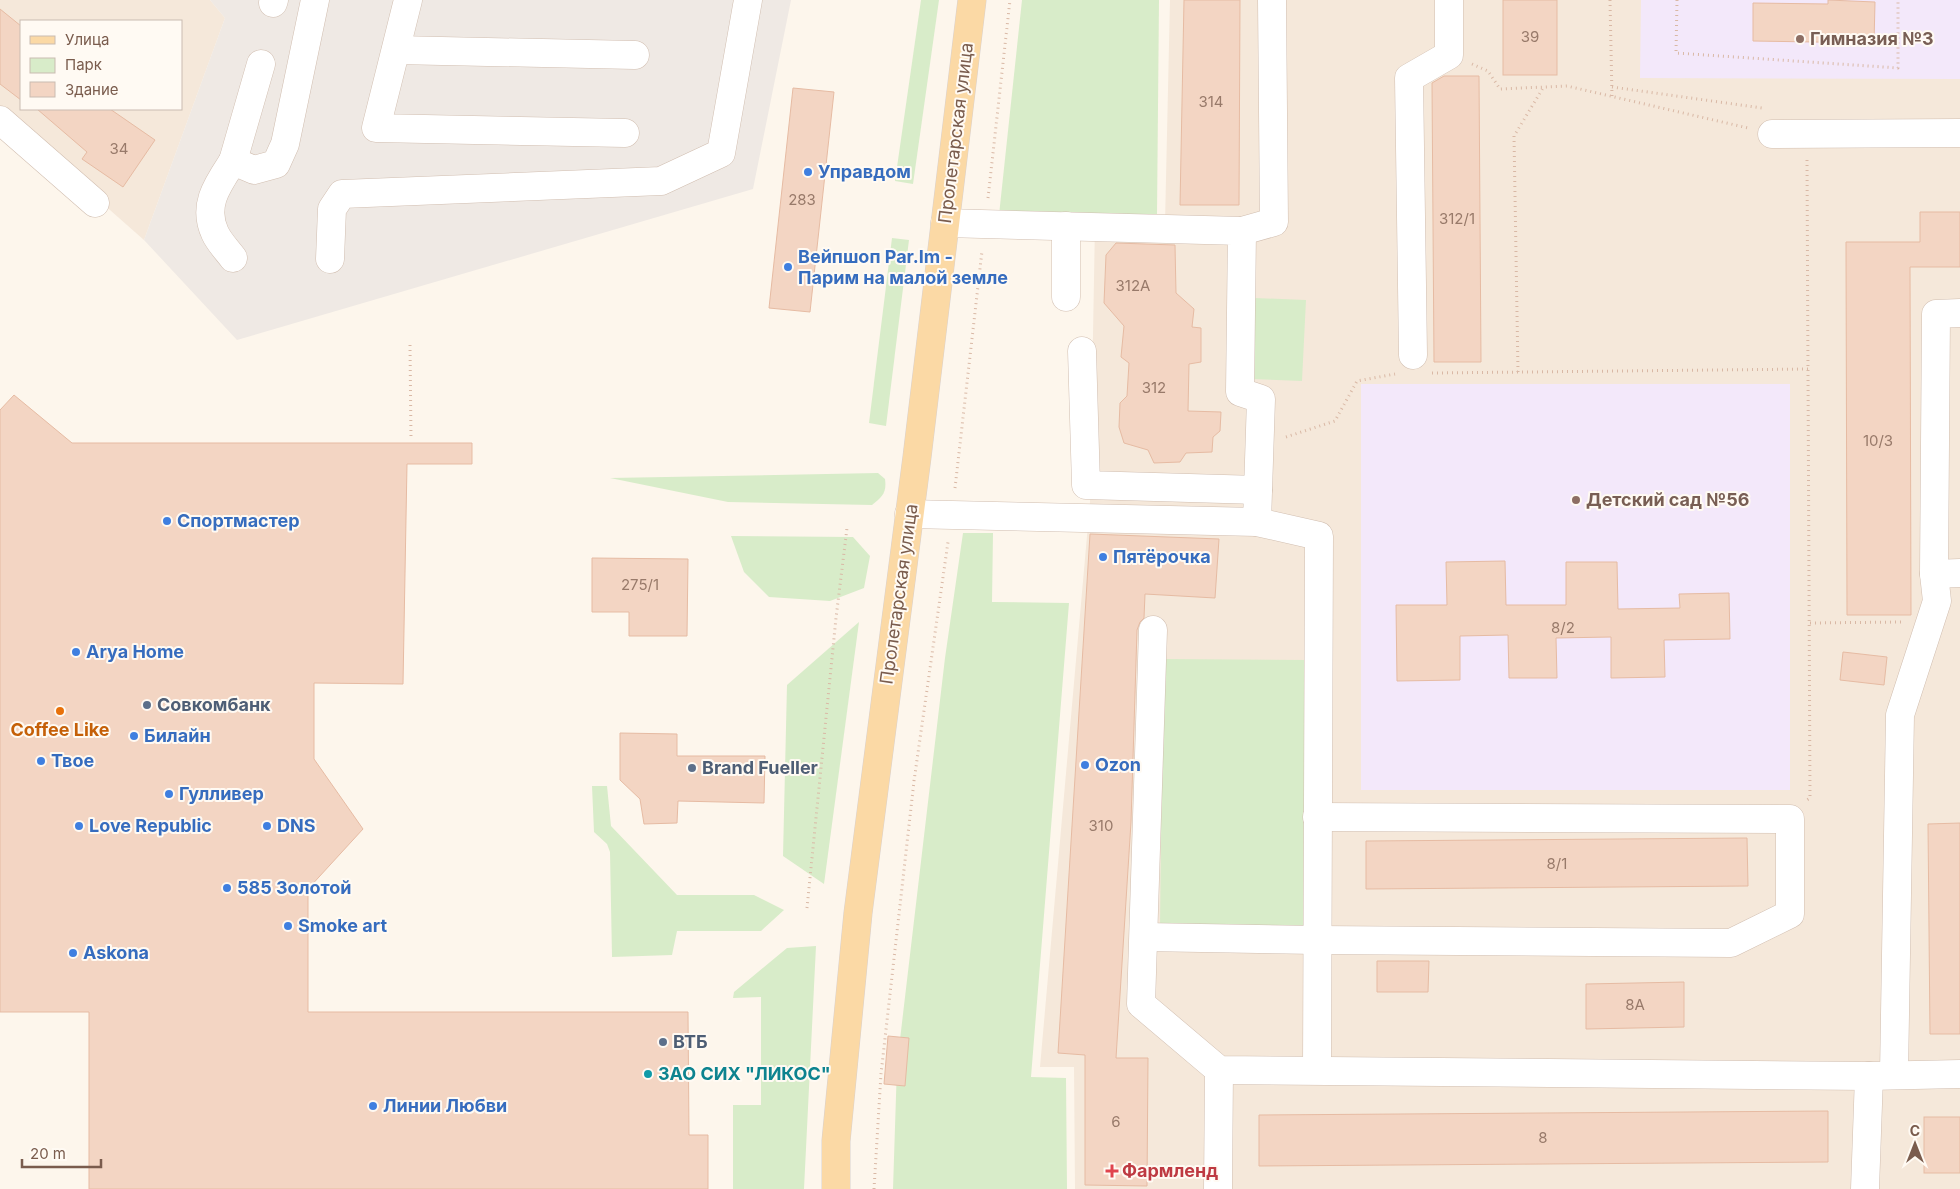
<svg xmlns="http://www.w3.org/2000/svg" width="1960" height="1189" font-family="Inter,sans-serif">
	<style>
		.residential { fill: #f5e8da; fill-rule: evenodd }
		.industrial { fill: #efe9e4 }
		.education { fill: #f3e8fa }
		.green { fill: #d8ecc9 }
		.building { fill: #f3d5c3; stroke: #e6bba3 }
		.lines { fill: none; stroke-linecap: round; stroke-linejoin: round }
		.minor-casing { stroke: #d1beb0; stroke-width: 29 }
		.major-casing { stroke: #dad1cd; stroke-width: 29 }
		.path { stroke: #d9b8a5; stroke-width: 3; stroke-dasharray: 1 4; stroke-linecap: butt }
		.minor { stroke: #fff; stroke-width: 28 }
		.major { stroke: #fbd9a5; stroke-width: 28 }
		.education-dot { fill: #8d6e63; stroke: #fffaf3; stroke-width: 2 }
		.shop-dot { fill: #3f7fe0; stroke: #fffaf3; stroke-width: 2 }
		.service-dot { fill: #5c6f8a; stroke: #fffaf3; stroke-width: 2 }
		.food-dot { fill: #e8710a; stroke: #fffaf3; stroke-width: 2 }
		.culture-dot { fill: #0f9aa8; stroke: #fffaf3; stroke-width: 2 }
		.health-dot { fill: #e0444e; stroke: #fffaf3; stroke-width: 2 }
		.labels { text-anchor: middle; stroke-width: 4; stroke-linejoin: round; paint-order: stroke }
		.number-label { font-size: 15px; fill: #987a6a }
		.education-label { font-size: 18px; font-weight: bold; fill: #785e54; stroke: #fffaf3; text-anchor: start }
		.street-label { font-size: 18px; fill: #7a5c4d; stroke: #fffaf3 }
		.shop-label { font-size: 18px; font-weight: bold; fill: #366cbe; stroke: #fffaf3; text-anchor: start }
		.service-label { font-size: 18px; font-weight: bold; fill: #4e5e75; stroke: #fffaf3; text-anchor: start }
		.food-label { font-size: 18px; font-weight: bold; fill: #c56008; stroke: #fffaf3 }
		.culture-label { font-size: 18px; font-weight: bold; fill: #0d838f; stroke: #fffaf3; text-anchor: start }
		.health-label { font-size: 18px; font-weight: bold; fill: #be3a42; stroke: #fffaf3; text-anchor: start }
	</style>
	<rect width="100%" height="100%" fill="#fdf6ec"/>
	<g class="residential">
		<path d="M0 0H210L225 18 144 240 0 113ZM21 21H181V109H21Z"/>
		<polygon points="1170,0 1960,0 1960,1189 1075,1189 1074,1067 1040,1067 1090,502 1095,223 1165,223"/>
	</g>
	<polygon class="industrial" points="210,0 791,0 753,189 237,340 144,240 225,18"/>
	<g class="education">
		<polygon points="1641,0 1960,0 1960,79 1640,78"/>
		<rect x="1361" y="384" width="429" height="406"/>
	</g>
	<g class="green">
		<polygon points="921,0 939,0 913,184 895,181"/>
		<polygon points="1022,0 1159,0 1157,214 999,215"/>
		<polygon points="892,238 909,240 886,426 869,423"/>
		<polygon points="1255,298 1306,300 1302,381 1251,379"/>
		<path d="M878 473 885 479C887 493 882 497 872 505L728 502 610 478Z"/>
		<polygon points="963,533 993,533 992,602 1069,603 1031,1077 1066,1078 1067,1189 893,1189 897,1065 945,658"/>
		<polygon points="731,536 853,537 870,556 864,588 830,601 769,597 744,572"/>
		<polygon points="859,622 824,884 783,856 787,685"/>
		<polygon points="1163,659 1309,660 1305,929 1160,927"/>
		<polygon points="592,786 607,786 611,826 677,895 754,895 784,910 761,931 677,931 672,955 612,957 610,852 607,844 594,832"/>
		<polygon points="816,946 804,1189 733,1189 733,1105 761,1105 761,997 733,998 734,992 787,948"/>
	</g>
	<g class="building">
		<polygon points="1184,0 1240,0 1239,205 1180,205"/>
		<rect x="1503" y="0" width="54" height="75"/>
		<polygon points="1828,0 1875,2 1874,43 1753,41 1753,3 1828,4"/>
		<polygon points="0,9 21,26 21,100 0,84"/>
		<polygon points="1444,76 1479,76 1481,362 1434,362 1432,83"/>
		<polygon points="793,88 834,92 810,312 769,308"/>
		<polygon points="37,109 110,109 155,140 123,187 82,159 87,152"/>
		<polygon points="1920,212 1960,212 1960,267 1910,267 1911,615 1847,615 1846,242 1920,242"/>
		<polygon points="1116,243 1175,245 1176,293 1194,309 1192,327 1201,328 1201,362 1189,364 1188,411 1221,412 1220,431 1213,437 1212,452 1186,453 1180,462 1154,463 1148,450 1124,443 1119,427 1120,403 1127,396 1129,363 1121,357 1124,326 1104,303 1106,255"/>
		<polygon points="14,395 72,443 472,443 472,464 407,464 403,684 314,683 314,759 363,829 308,889 308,1012 688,1012 689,1135 708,1135 708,1189 89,1189 89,1012 0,1012 0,410"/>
		<polygon points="1090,534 1219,539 1215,598 1145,594 1144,618 1140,622 1137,630 1131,822 1116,1058 1148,1058 1147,1186 1085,1185 1085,1055 1058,1053"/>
		<polygon points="592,558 688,559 687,636 629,636 629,612 592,612"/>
		<polygon points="1505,561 1506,605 1566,605 1566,562 1617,562 1618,609 1680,608 1679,594 1729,593 1730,639 1664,640 1665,677 1611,678 1611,637 1556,638 1557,678 1509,678 1508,635 1460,636 1460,680 1397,681 1396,605 1447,605 1446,562"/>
		<polygon points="1843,652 1887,657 1884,685 1840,680"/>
		<polygon points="620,733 677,734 677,756 765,756 764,803 678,801 677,823 644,824 640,799 620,780"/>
		<polygon points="1960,823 1960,1034 1930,1034 1928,824"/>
		<polygon points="1747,838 1748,886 1366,889 1366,841"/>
		<polygon points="1377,961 1429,961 1428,992 1377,992"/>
		<polygon points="1684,982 1684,1027 1586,1029 1586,984"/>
		<polygon points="888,1036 909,1038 905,1086 884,1084"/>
		<polygon points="1828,1111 1828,1162 1259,1166 1259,1115"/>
		<rect x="1924" y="1117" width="36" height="56"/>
	</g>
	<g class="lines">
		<g class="minor-casing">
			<g id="minor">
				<polyline points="408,0 376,128 625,133"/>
				<polyline points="273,3 274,0"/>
				<polyline points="396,50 635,55"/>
				<polyline points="261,64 233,161 254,170 276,164 285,144 315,0"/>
				<polyline points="0,120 95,203"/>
				<polyline points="1772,134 1960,133"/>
				<path d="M233 161C218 184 202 205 215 233 219 242 227 250 233 258"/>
				<polyline points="945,223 1242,231 1240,392 1261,399 1257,522"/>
				<polyline points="1066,226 1066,297"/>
				<polyline points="1242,231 1274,222 1272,0"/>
				<polyline points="330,259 332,209 342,194 661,181 721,153 748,0"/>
				<polyline points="1082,351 1086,485 1258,490"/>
				<polyline points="1413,355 1409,78 1449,55 1449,0"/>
				<polyline points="909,514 1257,522 1319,536 1317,1070"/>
				<polyline points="1934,574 1960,573"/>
				<polyline points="1153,630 1141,1004 1219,1070 1869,1076"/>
				<polyline points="1144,937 1317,940 1731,943 1790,914 1790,819 1317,817"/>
				<polyline points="1894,1074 1900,715 1937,601 1934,574 1936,314 1960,313"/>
				<polyline points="1218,1189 1219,1070"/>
				<polyline points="1865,1189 1869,1076 1960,1074"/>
			</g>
		</g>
		<g class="major-casing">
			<polyline id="major" points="836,1189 836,1141 858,913 917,457 972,0"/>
		</g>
		<g class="path">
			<polyline points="1610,0 1612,97"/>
			<polyline points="1677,0 1676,53 1898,68 1898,0"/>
			<polyline points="1472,64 1488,71 1500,89 1567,86 1748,128"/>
			<polyline points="1612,87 1762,108"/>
			<polyline points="1807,160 1810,798 1807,800"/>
			<polyline points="988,198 1010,0"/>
			<polyline points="410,345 411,438"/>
			<polyline points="1518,372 1514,136 1543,88"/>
			<polyline points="1432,373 1809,369"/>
			<polyline points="1286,437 1335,421 1357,381 1395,374"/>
			<polyline points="955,488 982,251"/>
			<polyline points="1810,623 1902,622"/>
			<polyline points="807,908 836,618 847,528"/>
			<polyline points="874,1189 881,1074 914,781 948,542"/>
		</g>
		<use href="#minor" class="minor"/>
		<use href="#major" class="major"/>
	</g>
	<g class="education-dot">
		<circle cx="1800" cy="39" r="5"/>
		<circle cx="1576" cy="500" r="5"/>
	</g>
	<g class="shop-dot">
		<circle cx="808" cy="172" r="5"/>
		<circle cx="788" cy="267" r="5"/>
		<circle cx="167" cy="521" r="5"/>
		<circle cx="1103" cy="557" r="5"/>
		<circle cx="76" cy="652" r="5"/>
		<circle cx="134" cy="736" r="5"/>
		<circle cx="41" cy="761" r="5"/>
		<circle cx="1085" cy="765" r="5"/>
		<circle cx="169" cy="794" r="5"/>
		<circle cx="79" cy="826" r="5"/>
		<circle cx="267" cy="826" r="5"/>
		<circle cx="227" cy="888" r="5"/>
		<circle cx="288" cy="926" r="5"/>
		<circle cx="73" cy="953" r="5"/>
		<circle cx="373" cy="1106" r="5"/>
	</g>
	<g class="service-dot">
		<circle cx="147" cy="705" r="5"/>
		<circle cx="692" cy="768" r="5"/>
		<circle cx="663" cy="1042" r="5"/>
	</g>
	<circle class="food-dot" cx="60" cy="711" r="5"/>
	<circle class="culture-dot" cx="648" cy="1074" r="5"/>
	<path class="health-dot" d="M1109.5 1163.5h5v5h5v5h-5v5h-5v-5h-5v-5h5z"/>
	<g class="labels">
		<g class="number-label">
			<text x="1530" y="42">39</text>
			<text x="1211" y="107">314</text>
			<text x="119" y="154">34</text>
			<text x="802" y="205">283</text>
			<text x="1457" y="224">312/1</text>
			<text x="1133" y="291">312А</text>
			<text x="1154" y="393">312</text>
			<text x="1878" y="446">10/3</text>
			<text x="640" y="590">275/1</text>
			<text x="1563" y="633">8/2</text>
			<text x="1101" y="831">310</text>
			<text x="1557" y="869">8/1</text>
			<text x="1635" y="1010">8А</text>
			<text x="1116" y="1127">6</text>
			<text x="1543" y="1143">8</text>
		</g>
		<g class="education-label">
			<text x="1810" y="45">Гимназия №3</text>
			<text x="1586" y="506">Детский сад №56</text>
		</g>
		<g class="street-label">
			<text transform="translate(956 133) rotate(-83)" y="6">Пролетарская улица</text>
			<text transform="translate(899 594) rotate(-82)" y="6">Пролетарская улица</text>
		</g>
		<g class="shop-label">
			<text x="818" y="178">Управдом</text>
			<text x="798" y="263">Вейпшоп Par.Im -<tspan x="798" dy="21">Парим на малой земле</tspan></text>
			<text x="177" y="527">Спортмастер</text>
			<text x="1113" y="563">Пятёрочка</text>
			<text x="86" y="658">Arya Home</text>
			<text x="144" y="742">Билайн</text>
			<text x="51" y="767">Твое</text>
			<text x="1095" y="771">Ozon</text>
			<text x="179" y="800">Гулливер</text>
			<text x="89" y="832">Love Republic</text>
			<text x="277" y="832">DNS</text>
			<text x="237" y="894">585 Золотой</text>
			<text x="298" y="932">Smoke art</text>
			<text x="83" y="959">Askona</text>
			<text x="383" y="1112">Линии Любви</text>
		</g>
		<g class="service-label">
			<text x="157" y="711">Совкомбанк</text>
			<text x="702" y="774">Brand Fueller</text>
			<text x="673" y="1048">ВТБ</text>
		</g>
		<g class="food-label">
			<text x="60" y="736">Coffee Like</text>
		</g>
		<g class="culture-label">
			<text x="658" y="1080">ЗАО СИХ "ЛИКОС"</text>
		</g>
		<g class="health-label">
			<text x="1122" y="1177">Фармленд</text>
		</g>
	</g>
	<rect x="20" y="20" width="162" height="90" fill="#fffaf3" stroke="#cabbb1"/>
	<rect x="30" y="36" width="25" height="8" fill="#fbd9a5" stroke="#cabbb1"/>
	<text x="65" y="45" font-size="15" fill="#7a5c4d">Улица</text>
	<rect x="30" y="58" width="25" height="15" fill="#d8ecc9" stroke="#cabbb1"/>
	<text x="65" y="70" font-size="15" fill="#7a5c4d">Парк</text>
	<rect x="30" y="82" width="25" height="15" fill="#f3d5c3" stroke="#cabbb1"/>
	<text x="65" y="95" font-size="15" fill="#7a5c4d">Здание</text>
	<g transform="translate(1915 1144)" stroke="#fffaf3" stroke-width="4" paint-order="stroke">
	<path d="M0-4L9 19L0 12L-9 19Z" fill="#7a5c4d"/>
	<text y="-8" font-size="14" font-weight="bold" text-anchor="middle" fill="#7a5c4d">С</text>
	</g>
	<path d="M22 1159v8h79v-8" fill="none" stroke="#7a5c4d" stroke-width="2.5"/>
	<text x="30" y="1159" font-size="15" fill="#7a5c4d" stroke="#fffaf3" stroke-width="4" paint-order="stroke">20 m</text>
</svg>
